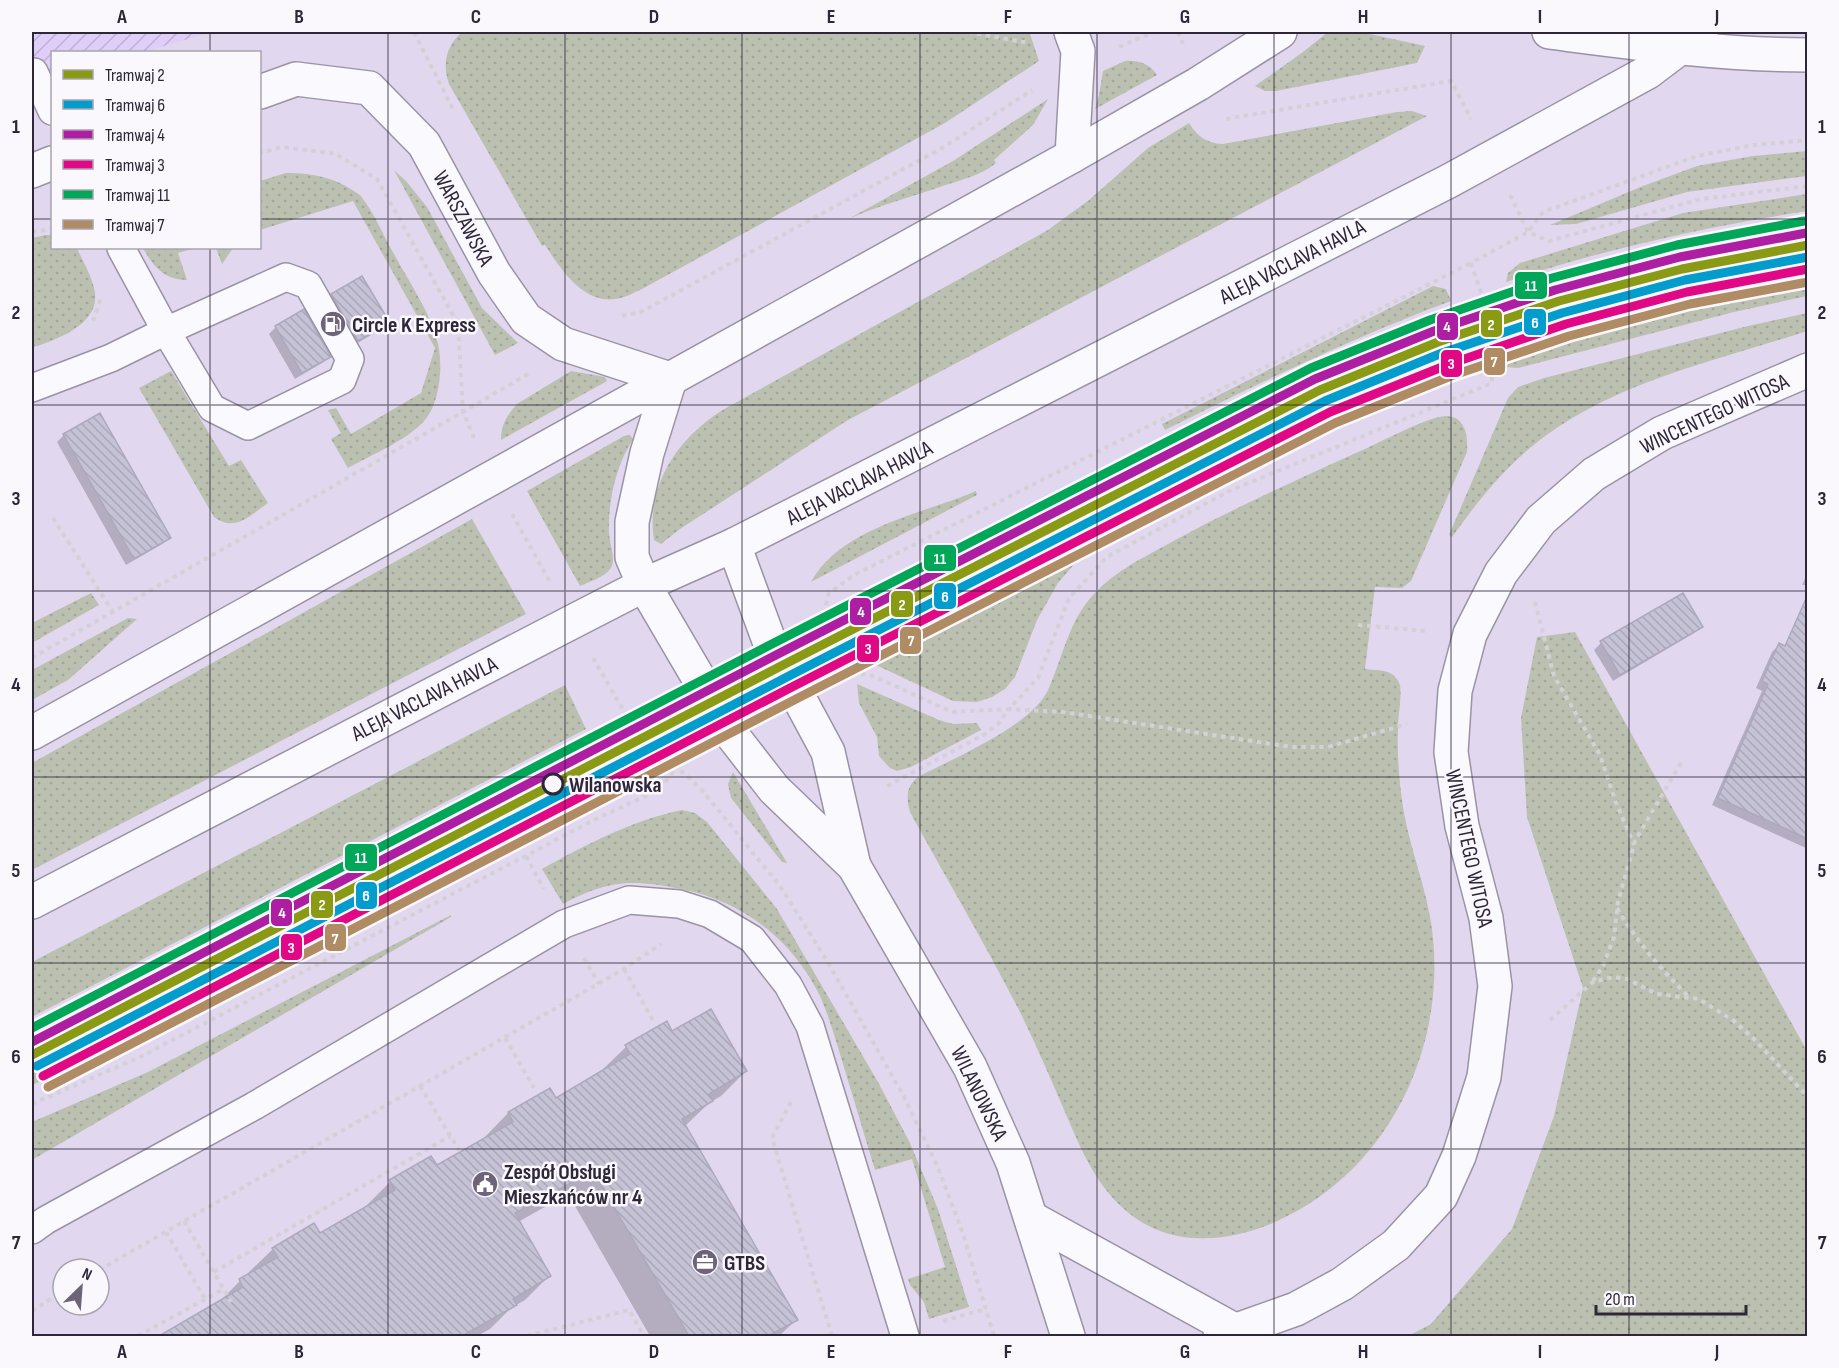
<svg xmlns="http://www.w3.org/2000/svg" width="1839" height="1368" font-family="'Sofia Sans Condensed',sans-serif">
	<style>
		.industrial { fill: url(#industrial-furrows) }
		.grass { fill: url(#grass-dots) }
		.shadow { fill: #0003 }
		.building { fill: url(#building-back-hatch); stroke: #ada9bc; stroke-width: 1.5 }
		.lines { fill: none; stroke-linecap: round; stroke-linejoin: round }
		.lane-casing { stroke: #9a92a5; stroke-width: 30 }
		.secondary-casing { stroke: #9a92a5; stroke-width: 36 }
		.primary-casing { stroke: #9a92a5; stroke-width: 36 }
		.path { stroke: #d3d0d6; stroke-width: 4; stroke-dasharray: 4.5 4.5; stroke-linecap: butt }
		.lane { stroke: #faf9fd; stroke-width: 27 }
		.secondary { stroke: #faf9fd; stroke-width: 33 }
		.primary { stroke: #faf9fd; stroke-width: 33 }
		.tram-1-casing { stroke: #faf8fd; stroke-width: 14 }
		.tram-2-casing { stroke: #faf8fd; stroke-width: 14 }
		.tram-3-casing { stroke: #faf8fd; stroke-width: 14 }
		.tram-4-casing { stroke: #faf8fd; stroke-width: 14 }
		.tram-5-casing { stroke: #faf8fd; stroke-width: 14 }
		.tram-6-casing { stroke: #faf8fd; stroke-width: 14 }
		.tram-1 { stroke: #8a9a14; stroke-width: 9 }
		.tram-2 { stroke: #029dcc; stroke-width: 9 }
		.tram-3 { stroke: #ae1ea3; stroke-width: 9 }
		.tram-4 { stroke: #e10886; stroke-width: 9 }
		.tram-5 { stroke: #00a759; stroke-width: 9 }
		.tram-6 { stroke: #b08c65; stroke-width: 9 }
		.grid { fill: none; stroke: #2e2639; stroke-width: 1.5; stroke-opacity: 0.55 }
		.stop-dot { fill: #faf8fd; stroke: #2e2639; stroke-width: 3 }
		.labels { text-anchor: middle; stroke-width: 5; stroke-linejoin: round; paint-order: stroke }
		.street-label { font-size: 22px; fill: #2e2639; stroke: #faf8fd }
		.poi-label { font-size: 22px; font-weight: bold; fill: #2e2639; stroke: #faf8fd; text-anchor: start }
		.stop-label { font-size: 22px; font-weight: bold; fill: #2e2639; stroke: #faf8fd; text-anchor: start }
		.line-badge { stroke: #faf8fd; stroke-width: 2 }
		.badge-label { font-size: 16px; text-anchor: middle; font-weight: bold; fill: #fff }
		.neatline { fill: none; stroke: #2e2639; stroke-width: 2 }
		.grid-label { font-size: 20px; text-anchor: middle; font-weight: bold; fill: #2e2639 }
	</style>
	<defs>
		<pattern id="industrial-furrows" width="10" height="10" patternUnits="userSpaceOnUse" patternTransform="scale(1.5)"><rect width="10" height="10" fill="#decef8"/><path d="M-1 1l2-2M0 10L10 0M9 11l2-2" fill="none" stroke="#bfb1d5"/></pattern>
		<pattern id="grass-dots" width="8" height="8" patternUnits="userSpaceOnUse" patternTransform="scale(1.5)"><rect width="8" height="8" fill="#bcc0b1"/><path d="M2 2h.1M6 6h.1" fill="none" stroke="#a2a599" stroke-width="1.8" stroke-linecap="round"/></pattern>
		<pattern id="building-back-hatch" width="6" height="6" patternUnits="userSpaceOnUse" patternTransform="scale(1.5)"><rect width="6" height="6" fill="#c6c2d5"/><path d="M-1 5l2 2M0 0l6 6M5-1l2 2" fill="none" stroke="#aaa7b8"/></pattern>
	</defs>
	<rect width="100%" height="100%" fill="#e1d8ef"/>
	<polygon class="industrial" points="32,32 213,32 143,52 52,52 52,83 32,91"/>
	<g class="grass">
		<path d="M462 32H1034L1030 34 1039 61 945 123 642 289C633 293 625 298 615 299 583 304 560 268 545 245L542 246 449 84C442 64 446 46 462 32Z"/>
		<polygon points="1328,32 1361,32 1425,46 1417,63 1276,91 1265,91 1255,86 1303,52"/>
		<path d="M1125 61C1138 60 1150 64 1157 75L1095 109 1099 95 1103 71Z"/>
		<path d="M1048 99 1033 125 994 160 996 163C981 176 959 180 940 187 910 197 879 206 850 218L953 161Z"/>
		<path d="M1412 111 1427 116 848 420 680 529 661 544 654 540C645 484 680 435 726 408L1048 230 1089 200 1148 148 1189 123C1198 137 1206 143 1223 144L1397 112Z"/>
		<polygon points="1807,151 1807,176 1687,192 1576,224 1550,225 1643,186 1697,166 1753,156"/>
		<polygon points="394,170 406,181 427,207 482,308 518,343 495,355"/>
		<path d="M286 173C314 173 337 178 360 195 374 212 383 235 394 254 409 282 431 313 438 344 443 366 440 397 428 416 413 438 371 455 348 468L331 439 341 433 328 410 336 408 351 434 421 393 435 348 353 201 260 230V181Z"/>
		<path d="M1807 194V211C1705 227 1604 249 1506 282L1508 273 1520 263 1683 213Z"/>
		<path d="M46 235H52V248H77C83 262 93 278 95 293 99 325 56 340 32 348V238Z"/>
		<path d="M143 248H195L178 253 187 280C164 280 153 266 143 248Z"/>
		<polygon points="216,248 233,248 222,264"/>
		<path d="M1807 257V296L1734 312 1518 368 1507 367 1514 350V327C1610 297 1708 271 1807 257Z"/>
		<path d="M1433 286 1446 289 1451 301C1352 338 1259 383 1165 430L1162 424Z"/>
		<path d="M1807 313V331C1713 362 1608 383 1530 448 1499 474 1475 505 1452 537L1449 535 1508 398 1518 387 1544 378 1748 326Z"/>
		<polygon points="1465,344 1472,363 1196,489 1092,548 1077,561 1058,583 1037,620 1015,677 1005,689 992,697 977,702 953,701 878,666 860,660 840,658 838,648 1280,421 1369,381"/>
		<path d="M171 371 229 466 241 460 268 503C250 515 236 533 214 517L139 388Z"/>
		<path d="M571 371 605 377 607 381 501 440C501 425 507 415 517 404Z"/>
		<path d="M1445 416C1466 416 1468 436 1467 452L1411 581 1402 588 1375 587 1365 669C1379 671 1394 668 1400 685 1402 699 1398 714 1398 728 1397 754 1399 781 1403 807 1410 851 1429 893 1433 938 1445 1057 1382 1179 1268 1225 1220 1244 1165 1246 1124 1209 1093 1182 1078 1142 1062 1105 1049 1075 1036 1045 1022 1016 987 947 947 880 910 812 906 798 906 786 918 777 954 758 1031 726 1048 690 1063 657 1069 619 1095 593 1115 571 1144 557 1170 543 1231 509 1295 481 1358 452 1380 443 1424 418 1445 416Z"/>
		<path d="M630 435 633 439C615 468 608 501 609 534 610 543 615 558 612 566 608 576 589 582 580 586L527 491 624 436Z"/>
		<path d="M976 491 977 495 811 582C841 527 923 514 976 491Z"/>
		<polygon points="472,519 526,614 32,870 32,763"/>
		<polygon points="91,593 99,605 32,643 32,623"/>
		<polygon points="128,618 137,619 68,680 32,700 32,670"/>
		<polygon points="1575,632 1807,1051 1807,1336 1408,1336 1431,1324 1512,1229 1554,1116 1583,988 1527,817 1521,718 1537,637"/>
		<polygon points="857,684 939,720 953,724 977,723 981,730 911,767 897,771 890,768 879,756 877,737 859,703"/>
		<polygon points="565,685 586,729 32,1017 32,962"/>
		<polygon points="733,772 787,863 782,862 731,798 728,784"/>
		<path d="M682 810 695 813 707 822 777 909 878 1082 909 1141 938 1209 969 1307 929 1319 924 1302 910 1285 908 1279 945 1267 912 1159 875 1170C865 1138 856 1106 846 1074 838 1048 831 1021 820 996 792 939 742 901 681 889 631 879 608 880 563 904L542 869C585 845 633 820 682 810Z"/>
		<polygon points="335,910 345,930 125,1044 32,1085 32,1068"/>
		<polygon points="451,915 451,917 32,1160 32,1122 148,1072"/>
	</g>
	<g class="shadow">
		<polygon points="332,295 388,322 381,329 351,347 325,302"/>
		<polygon points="276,327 329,357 322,363 295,379 269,334"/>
		<polygon points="64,435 169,537 162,544 126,565 57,442"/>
		<polygon points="1808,572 1808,585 1802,585"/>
		<polygon points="1701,627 1694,633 1613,681 1594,650 1601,643"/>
		<polygon points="1779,645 1808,657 1808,849 1712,805 1762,691 1756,688 1772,652"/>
		<polygon points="666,1023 672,1033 746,1071 721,1096 709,1103 684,1127 796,1320 779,1336 650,1336 568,1194 518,1222 549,1276 525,1300 511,1308 490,1329 477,1336 162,1336 216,1305 240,1281 249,1275 248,1273 273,1249 319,1235 367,1208 366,1206 390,1182 436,1167 485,1140 484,1138 508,1113 550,1090 555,1100 602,1073 601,1071 626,1047"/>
	</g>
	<g class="building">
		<polygon points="362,276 390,323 358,341 331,294"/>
		<polygon points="304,309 331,357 302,373 275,326"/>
		<polygon points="100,413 171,538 134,559 63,434"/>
		<polygon points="1683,593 1703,627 1620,675 1600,641"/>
		<polygon points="1808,594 1808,839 1718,798 1768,684 1762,681 1779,643 1785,646"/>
		<polygon points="711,1009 747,1071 709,1094 713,1101 682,1119 798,1320 768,1336 689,1336 593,1171 515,1213 551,1276 513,1299 517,1305 462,1336 159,1336 243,1287 239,1279 278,1257 272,1248 314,1223 320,1233 395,1190 389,1180 431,1156 437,1165 513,1122 508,1112 550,1088 556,1098 630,1054 625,1045 667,1021 672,1031"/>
	</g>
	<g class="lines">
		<g class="lane-casing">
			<g id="lane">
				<polyline points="34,72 52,111"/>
				<polygon points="286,277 308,285 350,359 342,380 248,426 212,408 166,331"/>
				<polyline points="32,388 111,358 166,331 121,248"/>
				<polyline points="32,1230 46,1220 254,1106 564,924 629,900 679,904 710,914 752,939 788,985 810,1026 905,1336"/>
			</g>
		</g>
		<g class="secondary-casing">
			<g id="secondary">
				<polyline points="260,92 296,79 369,88 424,144 494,273 526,319 563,344 670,379"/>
				<polyline points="32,171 52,163"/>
				<polyline points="670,379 647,453 632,522 632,557 644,585 732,735 774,789 854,866 970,1067 1013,1163 1068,1336"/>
				<polyline points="734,545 771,646 828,752 854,866"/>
				<polyline points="32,733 1072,156 1198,84 1280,32"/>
				<polyline points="32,902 572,622 644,585 734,545 1449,181 1648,72 1701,32"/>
				<polyline points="1031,1218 1236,1331"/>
				<polyline points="1220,1336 1296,1309 1342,1284 1396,1245 1441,1196 1459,1156 1484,1077 1495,986 1486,918 1462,826 1451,752 1455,691 1470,634 1501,573 1541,520 1594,474 1662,433 1808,370"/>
			</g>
		</g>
		<g class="primary-casing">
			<g id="primary">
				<polyline points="1071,32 1078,51 1072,156"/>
				<path d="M1549 32C1635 43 1721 55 1808 55"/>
			</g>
		</g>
		<g class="path">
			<polyline points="414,32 454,111"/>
			<polyline points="968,32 1029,43"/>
			<polyline points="1178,32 1183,44"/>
			<polyline points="1119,47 1154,32"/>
			<polyline points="1226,119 1451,81 1471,119"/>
			<polyline points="1510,195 1528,232 1549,241 1701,199 1808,186"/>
			<polyline points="32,232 52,229"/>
			<polyline points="622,316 641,312 944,147 1032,90"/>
			<polyline points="93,321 101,298"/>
			<polyline points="474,438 463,412 528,374"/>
			<polyline points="512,514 551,584"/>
			<polyline points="53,518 113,612"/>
			<polyline points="1535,602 1554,676 1600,755 1615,800 1634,845"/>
			<polyline points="1358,625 1427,631"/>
			<polyline points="32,658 463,412 458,324 377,179 336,154 282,147 260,153"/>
			<polyline points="593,658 629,720 644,737 701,789 780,886 826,959 903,1095 937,1165 962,1231 994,1336"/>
			<path d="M830 658C820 632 822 619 829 593L854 575 1471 263"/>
			<polyline points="835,675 847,671 873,676 952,712 1009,709 1038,678 1069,598 1107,557 1229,491 1492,383 1491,322 1471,263 1528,232 1543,212 1697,156 1754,145 1808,140"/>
			<polyline points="887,786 985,734 998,724 1009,709 1063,712 1291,747 1328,747 1407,724"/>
			<polyline points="526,856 544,889"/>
			<path d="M1617 908C1637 942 1661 969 1689 997"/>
			<polyline points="584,958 599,984"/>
			<polyline points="624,969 654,1022"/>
			<polyline points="1593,981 1603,966 1614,937 1618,902 1635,841 1682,761"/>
			<polyline points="1550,1020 1593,982 1613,977 1627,979 1657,994 1699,999 1734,1021 1755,1040 1808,1097"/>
			<polyline points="505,1038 534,1088"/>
			<polyline points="420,1086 460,1152"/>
			<polyline points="791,1102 772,1138 832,1336"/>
			<polyline points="32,1104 140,1057 598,818 648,795 662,786 677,767 696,756"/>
			<polyline points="184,1221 231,1302"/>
			<polyline points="166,1232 205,1299"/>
			<polyline points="99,1270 624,969 661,944"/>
			<polyline points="214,1272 450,1136"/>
			<polyline points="32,1311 63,1291"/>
			<polyline points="943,1321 985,1309"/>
			<polyline points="138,1336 224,1289"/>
			<polyline points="527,1336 629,1310 644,1336"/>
		</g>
		<use href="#lane" class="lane"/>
		<use href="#secondary" class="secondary"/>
		<use href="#primary" class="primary"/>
		<g class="tram-1-casing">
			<polyline id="tram-1" points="32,1055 781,666 1320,390 1438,342 1559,301 1682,269 1808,245"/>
		</g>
		<g class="tram-2-casing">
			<polyline id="tram-2" points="37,1066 787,677 1325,401 1442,353 1562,313 1685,280 1808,257"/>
		</g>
		<g class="tram-3-casing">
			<polyline id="tram-3" points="32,1042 776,655 1315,379 1434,331 1555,290 1680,257 1806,233"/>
		</g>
		<g class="tram-4-casing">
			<polyline id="tram-4" points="43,1076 792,687 1330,412 1447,365 1566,324 1687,292 1808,269"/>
		</g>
		<g class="tram-5-casing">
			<polyline id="tram-5" points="32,1028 770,645 1311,368 1430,320 1552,278 1677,245 1804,221"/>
		</g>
		<g class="tram-6-casing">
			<polyline id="tram-6" points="48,1087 798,698 1335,423 1451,376 1569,336 1690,304 1808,282"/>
		</g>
		<use href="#tram-1" class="tram-1"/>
		<use href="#tram-2" class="tram-2"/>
		<use href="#tram-3" class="tram-3"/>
		<use href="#tram-4" class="tram-4"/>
		<use href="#tram-5" class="tram-5"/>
		<use href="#tram-6" class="tram-6"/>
	</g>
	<path class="grid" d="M210 32V52M388 32V1336M565 32V1336M742 32V1336M920 32V1336M1097 32V1336M1274 32V1336M1451 32V1336M1629 32V1336M32 219H52M260 219H1808M210 248V1336M32 405H1808M32 591H1808M32 777H1808M32 963H1808M32 1149H1808"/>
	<defs>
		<g id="fuel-disc" transform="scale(1.35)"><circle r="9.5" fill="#6d6479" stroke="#faf8fd"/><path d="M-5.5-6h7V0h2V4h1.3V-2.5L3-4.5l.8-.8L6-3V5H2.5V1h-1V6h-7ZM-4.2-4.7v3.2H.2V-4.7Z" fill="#fff"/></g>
		<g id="civic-disc" transform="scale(1.35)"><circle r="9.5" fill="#6d6479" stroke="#faf8fd"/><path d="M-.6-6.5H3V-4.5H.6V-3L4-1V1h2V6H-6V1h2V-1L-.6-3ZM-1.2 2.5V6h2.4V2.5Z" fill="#fff"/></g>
		<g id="office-disc" transform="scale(1.35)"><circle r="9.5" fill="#6d6479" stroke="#faf8fd"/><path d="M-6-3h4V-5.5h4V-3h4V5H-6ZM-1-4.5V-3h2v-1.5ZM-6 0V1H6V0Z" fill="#fff"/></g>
	</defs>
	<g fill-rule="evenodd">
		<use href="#fuel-disc" x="333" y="324"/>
		<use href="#civic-disc" x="485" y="1184"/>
		<use href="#office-disc" x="705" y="1262"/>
	</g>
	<circle class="stop-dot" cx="553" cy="784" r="10"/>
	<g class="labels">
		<g class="street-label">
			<text transform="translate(464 218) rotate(62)" y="8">WARSZAWSKA</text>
			<text transform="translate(1292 261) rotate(-27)" y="8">ALEJA VACLAVA HAVLA</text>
			<text transform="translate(1714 413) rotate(-25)" y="8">WINCENTEGO WITOSA</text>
			<text transform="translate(859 482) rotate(-27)" y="8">ALEJA VACLAVA HAVLA</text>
			<text transform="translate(424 698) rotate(-27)" y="8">ALEJA VACLAVA HAVLA</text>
			<text transform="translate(1470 848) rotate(78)" y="8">WINCENTEGO WITOSA</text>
			<text transform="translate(980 1093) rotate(64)" y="8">WILANOWSKA</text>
		</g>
		<g class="poi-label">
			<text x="352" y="332">Circle K Express</text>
			<text x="504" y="1179">Zespół Obsługi<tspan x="504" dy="25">Mieszkańców nr 4</tspan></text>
			<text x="724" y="1270">GTBS</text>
		</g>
		<g class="stop-label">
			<text x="569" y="792">Wilanowska</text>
		</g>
	</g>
	<g class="line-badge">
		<rect x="1514" y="271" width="34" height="29" rx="6" fill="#00a759"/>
		<rect x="1523" y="308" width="24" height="28" rx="6" fill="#029dcc"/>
		<rect x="1480" y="309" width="23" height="29" rx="6" fill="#8a9a14"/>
		<rect x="1436" y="312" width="23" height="29" rx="6" fill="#ae1ea3"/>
		<rect x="1483" y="347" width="23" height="29" rx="6" fill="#b08c65"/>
		<rect x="1440" y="349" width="23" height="29" rx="6" fill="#e10886"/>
		<rect x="923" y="544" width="34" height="28" rx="6" fill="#00a759"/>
		<rect x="933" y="582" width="24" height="28" rx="6" fill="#029dcc"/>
		<rect x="890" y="590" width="24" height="28" rx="6" fill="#8a9a14"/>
		<rect x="849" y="597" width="23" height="29" rx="6" fill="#ae1ea3"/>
		<rect x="899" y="626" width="23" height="29" rx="6" fill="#b08c65"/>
		<rect x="856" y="634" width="24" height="29" rx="6" fill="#e10886"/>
		<rect x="344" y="843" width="34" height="29" rx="6" fill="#00a759"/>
		<rect x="355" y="881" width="23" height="29" rx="6" fill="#029dcc"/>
		<rect x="310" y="890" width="24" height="29" rx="6" fill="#8a9a14"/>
		<rect x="270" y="898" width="23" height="29" rx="6" fill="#ae1ea3"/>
		<rect x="324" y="923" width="23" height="29" rx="6" fill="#b08c65"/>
		<rect x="280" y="933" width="23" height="28" rx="6" fill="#e10886"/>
	</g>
	<g class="badge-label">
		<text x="1531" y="291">11</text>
		<text x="1535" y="328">6</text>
		<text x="1491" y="330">2</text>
		<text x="1447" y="332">4</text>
		<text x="1494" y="367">7</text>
		<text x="1451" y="369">3</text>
		<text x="940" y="564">11</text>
		<text x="945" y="602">6</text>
		<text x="902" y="610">2</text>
		<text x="861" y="617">4</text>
		<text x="911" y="646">7</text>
		<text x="868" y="654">3</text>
		<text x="361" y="863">11</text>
		<text x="366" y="901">6</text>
		<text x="322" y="910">2</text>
		<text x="282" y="918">4</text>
		<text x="335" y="944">7</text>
		<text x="291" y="953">3</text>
	</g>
	<rect width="1839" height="1368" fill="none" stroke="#faf8fd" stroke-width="66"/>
	<rect x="51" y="51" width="210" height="198" fill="#faf8fd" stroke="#a8a4af" stroke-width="1.5"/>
	<rect x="63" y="70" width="30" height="9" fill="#8a9a14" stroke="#a8a4af" stroke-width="1.5"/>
	<text x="105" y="81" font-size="18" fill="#2e2639">Tramwaj 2</text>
	<rect x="63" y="100" width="30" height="9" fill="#029dcc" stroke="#a8a4af" stroke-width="1.5"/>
	<text x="105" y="111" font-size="18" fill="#2e2639">Tramwaj 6</text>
	<rect x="63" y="130" width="30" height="9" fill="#ae1ea3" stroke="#a8a4af" stroke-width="1.5"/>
	<text x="105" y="141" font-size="18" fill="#2e2639">Tramwaj 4</text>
	<rect x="63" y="160" width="30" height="9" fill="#e10886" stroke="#a8a4af" stroke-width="1.5"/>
	<text x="105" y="171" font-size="18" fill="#2e2639">Tramwaj 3</text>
	<rect x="63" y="190" width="30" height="9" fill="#00a759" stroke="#a8a4af" stroke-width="1.5"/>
	<text x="105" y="201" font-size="18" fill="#2e2639">Tramwaj 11</text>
	<rect x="63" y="220" width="30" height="9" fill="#b08c65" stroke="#a8a4af" stroke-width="1.5"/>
	<text x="105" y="231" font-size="18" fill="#2e2639">Tramwaj 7</text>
	<g transform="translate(81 1287) rotate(25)"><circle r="28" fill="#faf8fd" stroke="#a8a4af" stroke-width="1.5"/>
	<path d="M0-4.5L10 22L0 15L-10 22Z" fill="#6d6479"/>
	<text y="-9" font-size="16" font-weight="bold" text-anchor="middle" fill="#2e2639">N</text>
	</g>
	<path d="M1596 1305v9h150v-9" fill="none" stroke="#2e2639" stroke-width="3"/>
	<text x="1605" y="1305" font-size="18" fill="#2e2639" stroke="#faf8fd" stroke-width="4.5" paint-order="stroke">20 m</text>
	<rect x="33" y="33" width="1773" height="1302" class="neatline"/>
	<g class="grid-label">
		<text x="122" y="23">A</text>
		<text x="299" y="23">B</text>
		<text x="476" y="23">C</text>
		<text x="654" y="23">D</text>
		<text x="831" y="23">E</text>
		<text x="1008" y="23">F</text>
		<text x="1185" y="23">G</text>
		<text x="1363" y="23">H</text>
		<text x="1540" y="23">I</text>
		<text x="1717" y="23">J</text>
		<text x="16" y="133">1</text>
		<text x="1822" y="133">1</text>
		<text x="16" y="319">2</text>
		<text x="1822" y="319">2</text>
		<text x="16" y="505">3</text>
		<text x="1822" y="505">3</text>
		<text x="16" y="691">4</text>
		<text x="1822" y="691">4</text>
		<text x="16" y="877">5</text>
		<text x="1822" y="877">5</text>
		<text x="16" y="1063">6</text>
		<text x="1822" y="1063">6</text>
		<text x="16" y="1249">7</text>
		<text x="1822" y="1249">7</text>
		<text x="122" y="1358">A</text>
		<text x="299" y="1358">B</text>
		<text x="476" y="1358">C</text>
		<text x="654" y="1358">D</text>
		<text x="831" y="1358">E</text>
		<text x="1008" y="1358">F</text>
		<text x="1185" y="1358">G</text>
		<text x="1363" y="1358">H</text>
		<text x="1540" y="1358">I</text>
		<text x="1717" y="1358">J</text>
	</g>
</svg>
